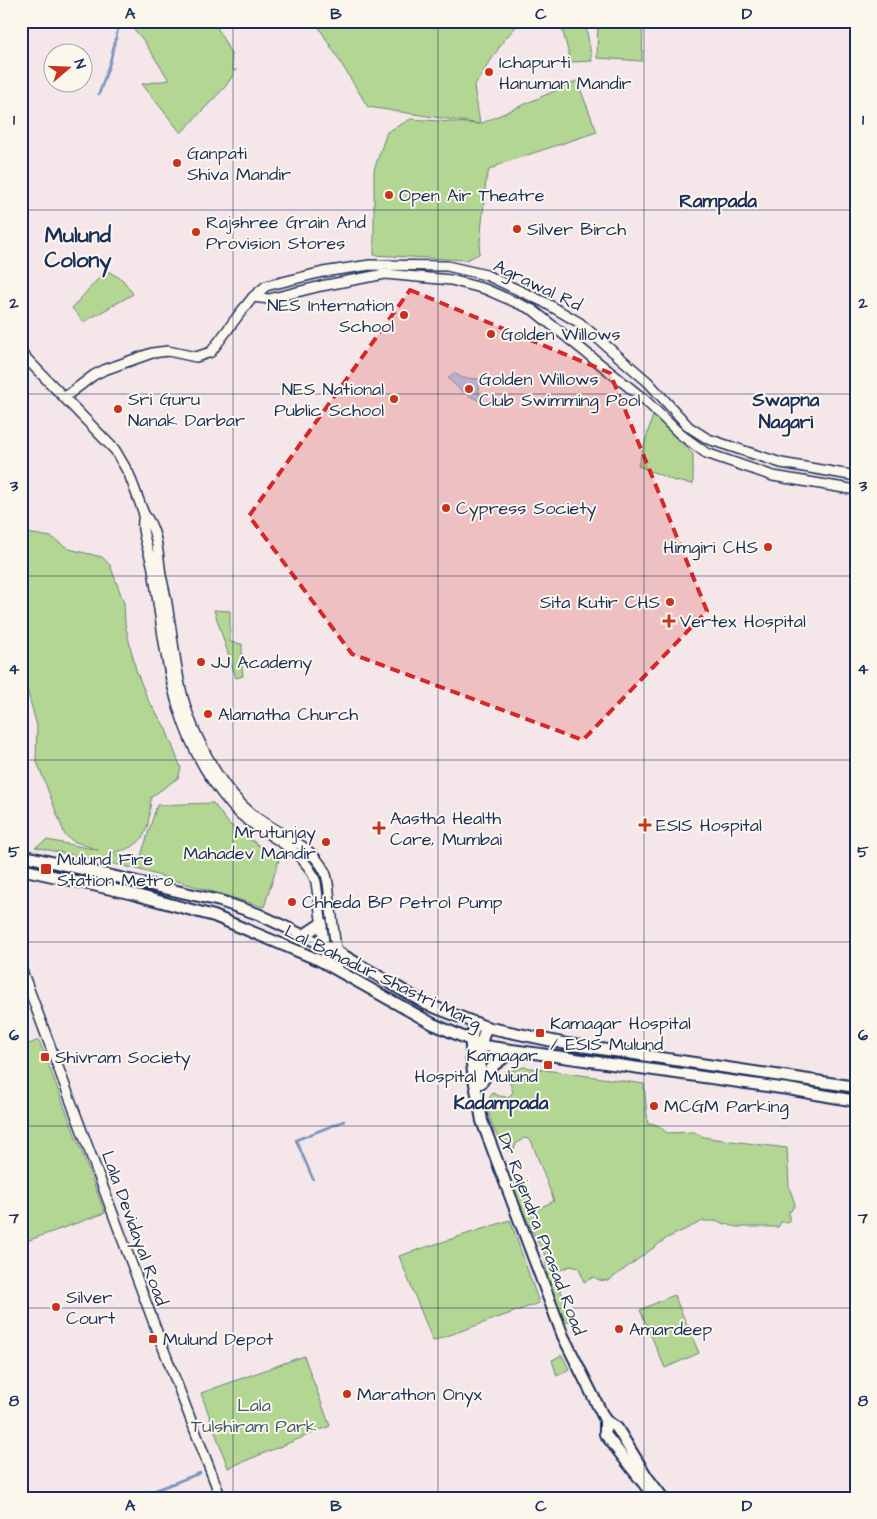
<svg xmlns="http://www.w3.org/2000/svg" width="877" height="1519" font-family="'Architects Daughter',sans-serif">
	<style>
		.green { fill: #b3d792; stroke: #678378 }
		.water { fill: #b0d4f8; stroke: #7492ba }
		.lines { fill: none; stroke-linecap: round; stroke-linejoin: round }
		.stream { stroke: #7492ba; stroke-width: 2.5 }
		.minor-casing { stroke: #1b2f5e; stroke-width: 12 }
		.major-casing { stroke: #1b2f5e; stroke-width: 14 }
		.minor { stroke: #fbf7ec; stroke-width: 9 }
		.major { stroke: #fbf7ec; stroke-width: 10 }
		.marked { fill: #d62828; fill-opacity: 0.2; stroke: #d62828; stroke-width: 4; stroke-dasharray: 10 6; stroke-linejoin: round }
		.grid { fill: none; stroke: #1b2f5e; stroke-width: 1; stroke-opacity: 0.55 }
		.poi-dot { fill: #c8321e; stroke: #fbf7ec; stroke-width: 2 }
		.labels { text-anchor: middle; stroke-width: 4; stroke-linejoin: round; paint-order: stroke }
		.poi-label { font-size: 18px; fill: #1b2f5e; stroke: #fbf7ec; text-anchor: start }
		.street-label { font-size: 18px; fill: #1b2f5e; stroke: #fbf7ec }
		.park-label { font-size: 18px; fill: #41596b; stroke: #fbf7ec }
		.neighbourhood-label { font-size: 19px; font-weight: bold; fill: #1b2f5e; stroke: #fbf7ec }
		.district-label { font-size: 22px; font-weight: bold; fill: #1b2f5e; stroke: #fbf7ec }
		.neatline { fill: none; stroke: #1b2f5e; stroke-width: 2 }
		.grid-label { font-size: 16px; text-anchor: middle; font-weight: bold; fill: #1b2f5e }
	</style>
	<rect width="100%" height="100%" fill="#f5e6e9"/>
	<filter id="ink" filterUnits="userSpaceOnUse"><feTurbulence type="fractalNoise" baseFrequency=".02" numOctaves="2"/><feDisplacementMap in="SourceGraphic" scale="10" xChannelSelector="R" yChannelSelector="G"/><feConvolveMatrix kernelMatrix="1 2 1 2 8 2 1 2 1" color-interpolation-filters="sRGB"/></filter>
	<g filter="url(#ink)">
		<g class="green">
			<polygon points="127,21 214,21 231,54 233,70 236,70 226,86 181,133 142,84 169,80 144,41"/>
			<polygon points="315,21 521,21 504,40 474,86 480,124 577,81 597,132 503,163 489,170 486,180 479,254 466,260 374,255 374,170 387,132 411,119 480,124 368,107"/>
			<polygon points="560,21 585,21 592,61 571,62"/>
			<polygon points="598,21 643,21 642,61 597,58"/>
			<polygon points="106,270 123,280 133,294 84,322 72,308"/>
			<polygon points="653,415 693,454 693,484 675,481 638,466"/>
			<path d="M21 532 51 537 69 549 102 557 110 565 124 603 125 624 136 670 148 700 165 727 181 768 178 778 151 797C148 831 148 847 110 853L140 859 157 805 213 803 229 824 279 860 264 907 137 869 35 847 47 840 98 850 73 841 65 835 36 759 37 726 22 671 25 647V624L21 612Z"/>
			<polygon points="214,610 230,611 230,642 242,644 242,667 243,676 236,678"/>
			<polygon points="39,1040 105,1213 21,1243 21,1047"/>
			<path d="M524 1067 644 1084 648 1125 651 1123 659 1126 667 1133 694 1132 704 1137 723 1140 787 1148 789 1187 795 1204 791 1211H789V1222H781L778 1227H737L714 1221H703L667 1238 608 1281 599 1280 594 1277 584 1282 579 1268 570 1266 558 1271 556 1281 565 1300 571 1319 568 1322H563L550 1292 546 1273V1256L535 1237 512 1189 515 1183H520L532 1204 539 1208 554 1201 531 1140 524 1138 516 1144 512 1154C499 1143 488 1121 488 1104 488 1100 490 1096 493 1093L499 1096 508 1097 513 1092 506 1072Z"/>
			<polygon points="510,1220 539,1303 433,1341 399,1256"/>
			<polygon points="674,1295 699,1353 665,1368 640,1310"/>
			<polygon points="562,1355 569,1369 557,1376 552,1360"/>
			<polygon points="304,1356 330,1426 228,1468 201,1393"/>
		</g>
		<path class="water" d="M454 373 462 378 479 379V394L480 401C467 395 458 389 448 378Z"/>
		<g class="lines">
			<g class="stream">
				<polyline points="99,94 110,62 120,21"/>
				<polyline points="313,1179 296,1140 344,1121"/>
				<polyline points="135,1498 200,1473"/>
			</g>
			<g class="minor-casing">
				<g id="minor">
					<polyline points="253,297 269,299 321,286 385,274 451,280 485,289 533,310 645,400 680,434 706,453 773,476 856,490"/>
					<polyline points="21,353 115,450 129,474 144,514"/>
					<polyline points="65,397 94,375 104,370 152,353 168,351 196,357 211,352 240,313 253,297 266,286 323,272 370,265 447,266 486,275 544,302 580,323 648,382 689,427 708,439 781,463 856,476"/>
					<path d="M327 964 316 882C303 844 258 835 233 807 170 736 167 657 153 569 150 551 139 532 144 514 158 530 158 555 161 575 165 591 168 607 170 623 176 660 178 692 193 727 207 759 224 791 252 814 276 834 310 842 325 872 329 881 329 893 330 902 333 925 336 947 338 970"/>
					<polyline points="21,968 162,1345 221,1498"/>
				</g>
			</g>
			<g class="major-casing">
				<g id="major">
					<polyline points="21,855 220,901 258,914 336,951 426,1004 486,1027 567,1044 856,1087"/>
					<polyline points="21,869 129,893 214,916 319,960 433,1024 484,1046 788,1089 856,1101"/>
					<polyline points="304,935 322,923"/>
					<path d="M476 1023C474 1029 471 1036 471 1042 470 1069 478 1095 482 1121L563 1336 605 1420V1434L655 1498"/>
					<polyline points="480,1081 481,1044 486,1027"/>
					<polyline points="481,1083 494,1065 513,1051"/>
					<polyline points="605,1420 617,1428 647,1477 663,1498"/>
				</g>
			</g>
			<use href="#minor" class="minor"/>
			<use href="#major" class="major"/>
		</g>
	</g>
	<path class="marked" d="M410 290 610 373 707 611 583 740 352 654 249 516Z"/>
	<path class="grid" d="M233 21V1498M438 21V1498M644 21V1498M21 210H856M21 394H856M21 576H856M21 760H856M21 942H856M21 1126H856M21 1308H856"/>
	<g class="poi-dot">
		<circle cx="489" cy="72" r="5"/>
		<circle cx="177" cy="163" r="5"/>
		<circle cx="389" cy="195" r="5"/>
		<circle cx="517" cy="229" r="5"/>
		<circle cx="196" cy="232" r="5"/>
		<circle cx="404" cy="315" r="5"/>
		<circle cx="491" cy="334" r="5"/>
		<circle cx="469" cy="389" r="5"/>
		<circle cx="394" cy="399" r="5"/>
		<circle cx="118" cy="409" r="5"/>
		<circle cx="446" cy="508" r="5"/>
		<circle cx="768" cy="547" r="5"/>
		<circle cx="670" cy="602" r="5"/>
		<path d="M666.5 613.5h5v5h5v5h-5v5h-5v-5h-5v-5h5z"/>
		<circle cx="201" cy="662" r="5"/>
		<circle cx="208" cy="714" r="5"/>
		<path d="M642.5 817.5h5v5h5v5h-5v5h-5v-5h-5v-5h5z"/>
		<path d="M376.5 820.5h5v5h5v5h-5v5h-5v-5h-5v-5h5z"/>
		<circle cx="326" cy="842" r="5"/>
		<rect x="40" y="863" width="12" height="12" rx="2.5"/>
		<circle cx="292" cy="902" r="5"/>
		<rect x="535" y="1028" width="10" height="10" rx="2.5"/>
		<rect x="40" y="1052" width="10" height="10" rx="2.5"/>
		<rect x="543" y="1060" width="10" height="10" rx="2.5"/>
		<circle cx="654" cy="1106" r="5"/>
		<circle cx="56" cy="1307" r="5"/>
		<circle cx="619" cy="1329" r="5"/>
		<rect x="148" y="1334" width="10" height="10" rx="2.5"/>
		<circle cx="347" cy="1394" r="5"/>
	</g>
	<g class="labels">
		<g class="poi-label">
			<text x="499" y="68">Ichapurti<tspan x="499" dy="21">Hanuman Mandir</tspan></text>
			<text x="187" y="159">Ganpati<tspan x="187" dy="21">Shiva Mandir</tspan></text>
			<text x="399" y="201">Open Air Theatre</text>
			<text x="206" y="228">Rajshree Grain And<tspan x="206" dy="21">Provision Stores</tspan></text>
			<text x="527" y="235">Silver Birch</text>
			<text x="394" y="311" text-anchor="end">NES Internation<tspan x="394" dy="21">School</tspan></text>
			<text x="501" y="340">Golden Willows</text>
			<text x="479" y="385">Golden Willows<tspan x="479" dy="21">Club Swimming Pool</tspan></text>
			<text x="384" y="395" text-anchor="end">NES National<tspan x="384" dy="21">Public School</tspan></text>
			<text x="128" y="405">Sri Guru<tspan x="128" dy="21">Nanak Darbar</tspan></text>
			<text x="456" y="514">Cypress Society</text>
			<text x="758" y="553" text-anchor="end">Himgiri CHS</text>
			<text x="660" y="608" text-anchor="end">Sita Kutir CHS</text>
			<text x="680" y="627">Vertex Hospital</text>
			<text x="211" y="668">JJ Academy</text>
			<text x="218" y="720">Alamatha Church</text>
			<text x="390" y="824">Aastha Health<tspan x="390" dy="21">Care, Mumbai</tspan></text>
			<text x="656" y="831">ESIS Hospital</text>
			<text x="316" y="838" text-anchor="end">Mrutunjay<tspan x="316" dy="21">Mahadev Mandir</tspan></text>
			<text x="57" y="865">Mulund Fire<tspan x="57" dy="21">Station Metro</tspan></text>
			<text x="302" y="908">Chheda BP Petrol Pump</text>
			<text x="550" y="1029">Kamagar Hospital<tspan x="550" dy="21">/ ESIS Mulund</tspan></text>
			<text x="538" y="1061" text-anchor="end">Kamagar<tspan x="538" dy="21">Hospital Mulund</tspan></text>
			<text x="55" y="1063">Shivram Society</text>
			<text x="664" y="1112">MCGM Parking</text>
			<text x="66" y="1303">Silver<tspan x="66" dy="21">Court</tspan></text>
			<text x="629" y="1335">Amardeep</text>
			<text x="163" y="1345">Mulund Depot</text>
			<text x="357" y="1400">Marathon Onyx</text>
		</g>
		<g class="street-label">
			<text transform="translate(538 285) rotate(26)" y="6">Agrawal Rd</text>
			<text transform="translate(383 977) rotate(26)" y="6">Lal Bahadur Shastri Marg</text>
			<text transform="translate(135 1228) rotate(70)" y="6">Lala Devidayal Road</text>
			<text transform="translate(542 1234) rotate(69)" y="6">Dr Rajendra Prasad Road</text>
		</g>
		<g class="park-label">
			<text x="254" y="1411">Lala<tspan x="254" dy="21">Tulshiram Park</tspan></text>
		</g>
		<g class="neighbourhood-label">
			<text x="718" y="207">Rampada</text>
			<text x="786" y="406">Swapna<tspan x="786" dy="22">Nagari</tspan></text>
			<text x="501" y="1109">Kadampada</text>
		</g>
		<g class="district-label">
			<text x="78" y="242">Mulund<tspan x="78" dy="25">Colony</tspan></text>
		</g>
	</g>
	<rect width="877" height="1519" fill="none" stroke="#fbf7ec" stroke-width="55"/>
	<g transform="translate(68 68) rotate(71)"><circle r="24" fill="#fbf7ec" stroke="#a1a7b3"/>
	<path d="M0-4L9 19L0 12L-9 19Z" fill="#c8321e"/>
	<text y="-8" font-size="14" font-weight="bold" text-anchor="middle" fill="#1b2f5e">N</text>
	</g>
	<rect x="28" y="28" width="822" height="1464" class="neatline"/>
	<g class="grid-label">
		<text x="130" y="19">A</text>
		<text x="336" y="19">B</text>
		<text x="541" y="19">C</text>
		<text x="747" y="19">D</text>
		<text x="14" y="125">1</text>
		<text x="863" y="125">1</text>
		<text x="14" y="308">2</text>
		<text x="863" y="308">2</text>
		<text x="14" y="491">3</text>
		<text x="863" y="491">3</text>
		<text x="14" y="674">4</text>
		<text x="863" y="674">4</text>
		<text x="14" y="857">5</text>
		<text x="863" y="857">5</text>
		<text x="14" y="1040">6</text>
		<text x="863" y="1040">6</text>
		<text x="14" y="1223">7</text>
		<text x="863" y="1223">7</text>
		<text x="14" y="1406">8</text>
		<text x="863" y="1406">8</text>
		<text x="130" y="1511">A</text>
		<text x="336" y="1511">B</text>
		<text x="541" y="1511">C</text>
		<text x="747" y="1511">D</text>
	</g>
</svg>
